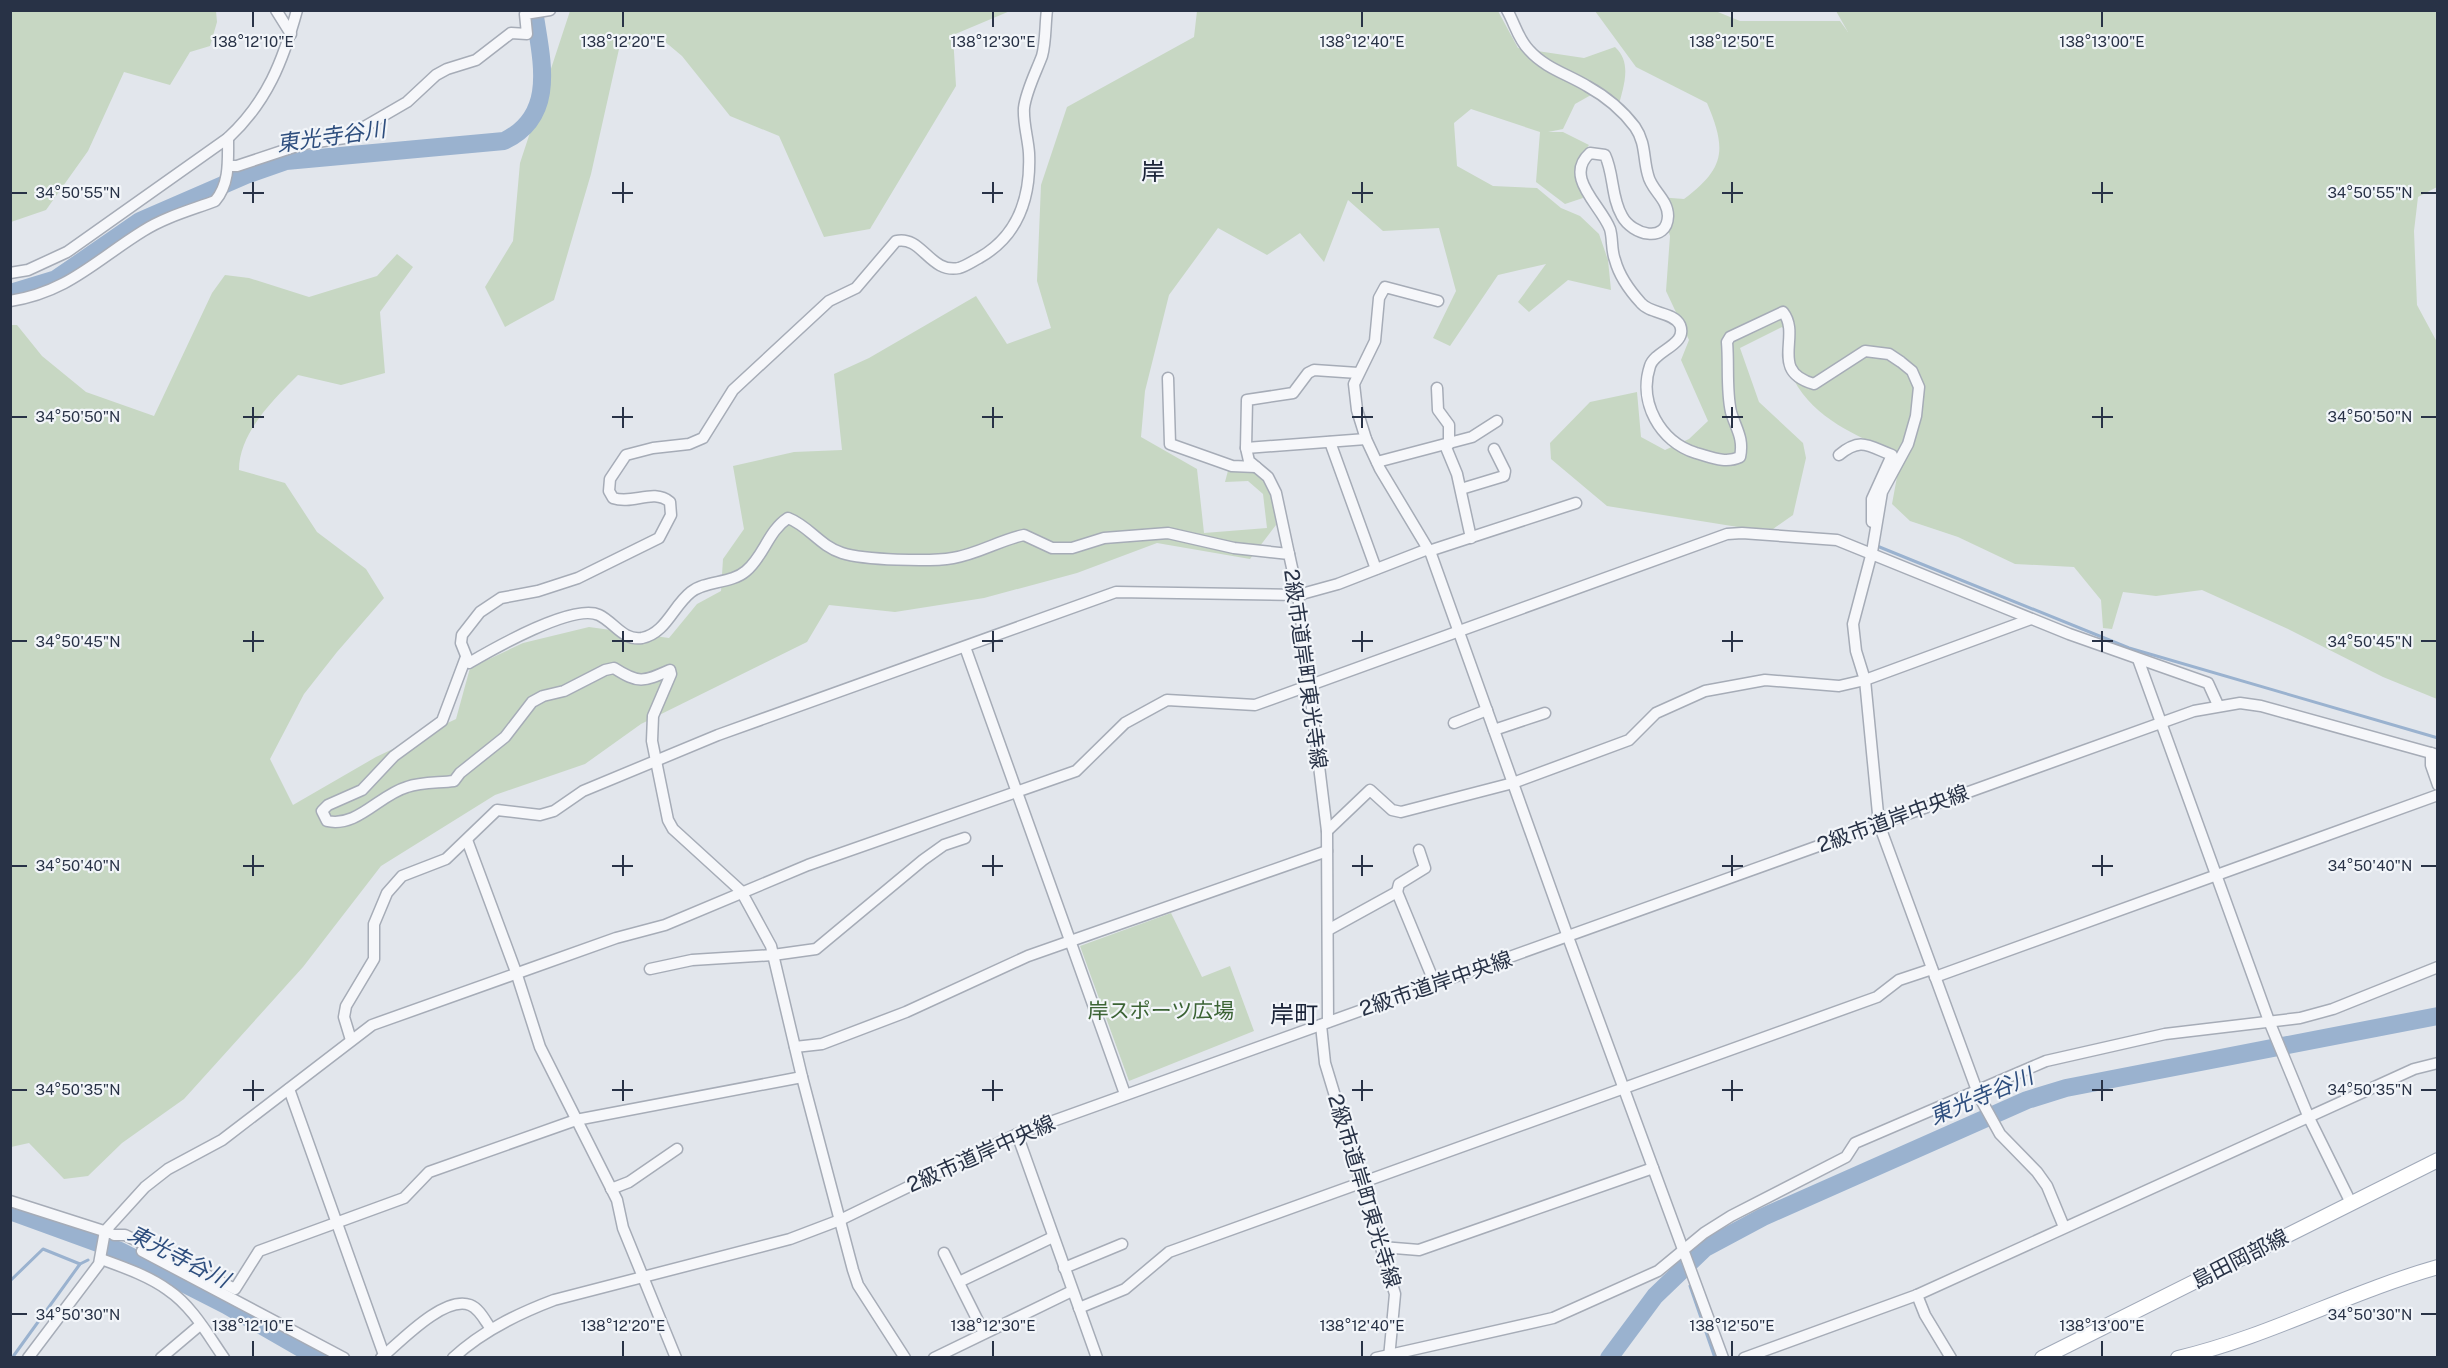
<svg xmlns="http://www.w3.org/2000/svg" width="2448" height="1368" font-family="'Public Sans','Noto Sans JP',sans-serif">
	<style>
		.green { fill: #c7d7c3 }
		.lines { fill: none; stroke-linecap: round; stroke-linejoin: round }
		.stream { stroke: #9ab2cf; stroke-width: 3 }
		.river { stroke: #9ab2cf; stroke-width: 18 }
		.minor-casing { stroke: #a6acb7; stroke-width: 13 }
		.major-casing { stroke: #a0a9b9; stroke-width: 16 }
		.minor { stroke: #f6f7fa; stroke-width: 10 }
		.major { stroke: #fff; stroke-width: 14 }
		.ticks { fill: none; stroke: #283246; stroke-width: 2 }
		.labels { text-anchor: middle; stroke-width: 4.5; stroke-linejoin: round; paint-order: stroke }
		.street-label { font-size: 21px; fill: #283246; stroke: #f2f5f9 }
		.park-label { font-size: 21px; fill: #3b6334; stroke: #f2f5f9 }
		.water-label { font-size: 22px; font-style: italic; fill: #2e4e7e; stroke: #f2f5f9 }
		.quarter-label { font-size: 24px; fill: #1a2337; stroke: #f2f5f9 }
		.ticks-label { font-size: 15px; text-anchor: middle; fill: #283246; stroke: #f2f5f9; stroke-width: 4.5; stroke-linejoin: round; paint-order: stroke }
	</style>
	<rect width="100%" height="100%" fill="#e2e6ec"/>
	<g class="green">
		<path d="M1713 10 1740 21H1840L1848 32 1836 11H2437V187L2418 197 2414 231 2417 305 2438 344 2437 699 2383 677 2288 629 2202 590 2156 596 2123 592 2112 629 2103 628 2101 600 2074 567 2015 564 1958 537 1910 521 1892 504 1901 455C1864 439 1821 423 1798 387 1792 378 1788 367 1784 357L1794 339 1782 327 1740 348 1759 402 1803 443 1806 458 1793 515 1773 529 1738 527 1607 506 1551 459 1550 443 1590 402 1637 392 1641 437 1665 450 1689 439 1708 421 1681 360 1689 340 1666 291 1670 236 1658 197 1684 199C1725 168 1727 150 1707 103L1636 67 1595 11Z"/>
		<polygon points="10,11 216,11 217,22 210,46 190,52 170,85 124,72 88,151 46,210 11,222"/>
		<polygon points="570,11 570,10 1010,11 953,35 956,86 870,229 824,237 779,136 730,116 682,56 657,35 619,49 591,174 554,300 505,327 485,287 513,241 520,163"/>
		<path d="M1197 11H1498L1518 48 1584 58 1615 47C1633 63 1623 88 1618 108L1591 95 1575 104 1563 129 1548 132H1563L1589 145 1577 161 1583 198 1565 204 1536 182 1540 132 1471 109 1454 123 1457 166 1493 186 1537 188 1561 208 1580 216 1599 234 1608 260 1611 290 1568 280 1529 312 1518 302 1546 264 1498 275 1450 346 1433 338 1456 291 1439 228 1383 231 1348 200 1324 262 1300 233 1267 255 1218 228 1169 295 1145 391 1141 437 1197 469 1204 533 1267 528 1263 494 1248 481 1225 482 1229 467 1255 471 1272 489 1276 525 1250 559 1157 543 1077 573 984 598 895 612 829 605 807 642 641 724 585 764 495 795 381 866 303 967 184 1099 122 1143 88 1176 64 1179 29 1143 11 1147 10 325H17L42 356 86 392 154 416 212 293 225 275 249 278 309 297 377 276 397 254 413 267 380 312 385 373 341 385 298 375C273 400 239 433 239 470L285 483 317 532 366 569 384 598 337 652 304 694 270 759 293 805 376 757 456 719 470 668 523 643 589 627 669 638 697 604 721 591 723 559 744 529 733 466 794 452 842 450 834 374 869 358 976 296 1007 344 1051 328 1037 281 1041 185 1067 107 1194 37Z"/>
		<polygon points="1171,913 1202,977 1230,966 1254,1031 1129,1081 1080,946"/>
	</g>
	<g class="lines">
		<g class="stream">
			<polyline points="1877,546 2129,648 2438,738"/>
			<polyline points="104,1253 113,1249"/>
			<polyline points="10,1281 43,1249 80,1264"/>
			<polyline points="1690,1286 1715,1358"/>
			<polyline points="12,1358 80,1264 88,1260"/>
		</g>
		<g class="river">
			<path d="M10 293 56 279 140 221 246 175 286 161 504 141C558 115 541 59 534 10"/>
			<polyline points="10,1211 120,1251 226,1305 318,1358"/>
			<polyline points="1609,1358 1655,1296 1705,1248 1763,1217 2027,1100 2066,1088 2438,1016"/>
		</g>
		<g class="minor-casing">
			<g id="minor">
				<polyline points="276,10 291,34"/>
				<path d="M1047 10C1045 25 1046 42 1042 56 1036 72 1026 91 1024 108 1023 123 1028 138 1029 153 1031 197 1018 236 979 258 973 261 966 266 959 268 930 274 922 235 896 241L856 288 829 301 733 390 703 438 689 444 653 448 626 455 610 479 609 491 613 498C633 505 653 488 670 502L671 515 659 538 578 578 538 591 501 598 480 612 462 635 461 643 469 663C493 649 573 603 599 615 614 622 623 641 642 638 666 633 673 606 691 592 706 580 731 584 746 571 764 556 768 531 788 518 809 526 820 546 842 553 864 560 930 562 953 558 978 554 1000 540 1024 535L1052 548H1072L1104 538 1168 533 1234 548 1289 554 1298 595 1327 831 1328 1022"/>
				<path d="M1507 10C1515 24 1518 39 1529 50 1545 68 1567 74 1587 86 1605 96 1623 111 1635 127 1646 143 1643 158 1648 175 1651 190 1668 199 1668 216 1667 244 1632 235 1622 216 1611 197 1614 174 1605 155L1590 153C1563 177 1601 205 1610 229 1613 239 1611 250 1615 260 1619 275 1631 292 1641 303 1650 314 1674 312 1680 325 1688 345 1655 350 1650 366 1638 402 1660 442 1696 453 1711 457 1725 464 1740 457 1744 438 1736 429 1731 412 1726 390 1729 364 1727 342L1730 337 1783 312C1802 336 1768 371 1814 384L1865 351 1889 354 1901 362 1912 371 1919 387 1916 416 1908 444 1882 492 1872 552 1853 624 1856 651 1865 680 1879 824 1979 1096 2000 1134 2037 1172 2047 1186 2064 1227"/>
				<polyline points="228,166 237,166 303,144 345,138 407,102 436,75 447,69 476,60 511,33 527,34 525,14 550,10"/>
				<path d="M10 273 28 270 67 252 228 138C267 102 283 61 297 10"/>
				<path d="M10 301C68 292 96 260 143 231 165 217 191 210 215 201 230 184 228 160 228 138"/>
				<polyline points="1438,301 1385,287 1379,298 1375,341 1354,384 1357,410 1366,439 1380,469 1431,554 1568,937 1723,1358"/>
				<polyline points="1168,378 1170,444 1232,466 1256,467"/>
				<polyline points="1437,388 1438,410 1449,425 1449,444"/>
				<polyline points="1330,442 1376,569"/>
				<polyline points="1445,445 1457,474 1471,538"/>
				<polyline points="1246,448 1366,439"/>
				<path d="M1839 455C1861 437 1868 446 1892 455L1872 499V522"/>
				<polyline points="1377,462 1472,437 1497,421"/>
				<polyline points="1461,489 1504,476 1505,471 1494,449"/>
				<polyline points="1429,551 1576,503"/>
				<polyline points="1289,554 1276,493 1268,477 1249,461 1246,448 1247,400 1293,393 1308,373 1314,370 1358,373"/>
				<polyline points="965,647 1125,1094"/>
				<path d="M466 657 442 721 394 756 362 790 328 805 322 811 327 821C357 828 379 795 407 787 421 782 439 783 454 781L460 773 505 737 532 702 543 696 564 691 605 670 614 668C639 684 643 682 670 670L671 674 653 716 652 741 668 820 673 829 741 891 771 946 802 1077 853 1270 858 1285 905 1358"/>
				<polyline points="2138,659 2269,1021 2309,1118 2351,1203"/>
				<polyline points="1454,723 1487,710"/>
				<polyline points="1494,730 1545,713"/>
				<polyline points="2431,753 2431,765 2438,785"/>
				<polyline points="1327,831 1370,790 1392,810 1401,812 1513,783 1629,740 1656,713 1705,691 1765,680 1839,686 1865,680 2031,619"/>
				<polyline points="467,840 516,972 540,1047 617,1200 623,1228 676,1358"/>
				<polyline points="1397,892 1399,884 1425,868 1419,850"/>
				<polyline points="1328,930 1397,892 1435,984"/>
				<polyline points="650,969 692,960 773,955 816,949 923,860 944,845 965,838"/>
				<polyline points="1935,977 2438,795"/>
				<polyline points="1321,1025 1325,1063 1395,1294 1389,1358"/>
				<polyline points="351,1040 344,1017 346,1006 374,959 374,924 387,893 402,876 446,859 497,810 540,815 554,811 583,791 718,735 1116,592 1298,595 1338,584 1428,549"/>
				<polyline points="795,1047 822,1044 906,1012 1028,956 1327,851"/>
				<polyline points="289,1089 384,1355"/>
				<polyline points="1017,1134 1097,1358"/>
				<polyline points="611,1189 629,1182 677,1149"/>
				<polyline points="10,1201 110,1233"/>
				<polyline points="114,1235 125,1235 235,1289 259,1251 404,1198 429,1172 576,1120 802,1077"/>
				<polyline points="1382,1247 1419,1250 1653,1168"/>
				<polyline points="142,1251 344,1358"/>
				<polyline points="944,1253 984,1333"/>
				<path d="M101 1259C123 1267 149 1276 168 1290 192 1306 208 1335 224 1358"/>
				<polyline points="1064,1268 1122,1244"/>
				<polyline points="959,1282 1053,1237"/>
				<polyline points="1917,1295 1925,1315 1951,1358"/>
				<polyline points="1079,1308 1125,1289 1169,1252 1877,997 1899,980 1932,969"/>
				<polyline points="28,1358 99,1264 105,1231 145,1187 168,1169 222,1140 372,1025 616,938 665,925 808,865 1076,771 1125,723 1167,700 1255,705 1727,534 1742,533 1837,540 2069,634 2208,683 2218,705"/>
				<polyline points="161,1358 200,1325"/>
				<path d="M381 1358C400 1342 444 1295 470 1305 480 1309 485 1321 491 1329"/>
				<path d="M453 1358C482 1331 517 1314 554 1300L790 1239 840 1220 1017 1134 2194 711 2240 703 2261 706 2438 755"/>
				<polyline points="934,1358 1072,1291"/>
				<polyline points="1376,1358 1553,1318 1658,1271 1704,1233 1731,1216 1846,1157 1855,1143 2046,1061 2165,1034 2300,1018 2333,1009 2438,967"/>
				<polyline points="1744,1358 1917,1295 2414,1069 2438,1063"/>
			</g>
		</g>
		<g class="major-casing">
			<g id="major">
				<polyline points="2042,1358 2438,1160"/>
				<path d="M2178 1358C2268 1337 2349 1292 2438 1267"/>
			</g>
		</g>
		<use href="#minor" class="minor"/>
		<use href="#major" class="major"/>
	</g>
	<path class="ticks" d="M253 12V27M623 12V27M993 12V27M1362 12V27M1732 12V27M2102 12V27M253 182V203M623 182V203M993 182V203M1362 182V203M1732 182V203M2102 182V203M12 193H27M243 193H264M612 193H633M982 193H1003M1352 193H1373M1722 193H1743M2092 193H2113M2421 193H2436M253 407V428M623 407V428M993 407V428M1362 407V428M1732 407V428M2102 407V428M12 417H27M243 417H264M612 417H633M982 417H1003M1352 417H1373M1722 417H1743M2092 417H2113M2421 417H2436M253 631V652M623 631V652M993 631V652M1362 631V652M1732 631V652M2102 631V652M12 641H27M243 641H264M612 641H633M982 641H1003M1352 641H1373M1722 641H1743M2092 641H2113M2421 641H2436M253 855V876M623 855V876M993 855V876M1362 855V876M1732 855V876M2102 855V876M12 866H27M243 866H264M612 866H633M982 866H1003M1352 866H1373M1722 866H1743M2092 866H2113M2421 866H2436M253 1080V1101M623 1080V1101M993 1080V1101M1362 1080V1101M1732 1080V1101M2102 1080V1101M12 1090H27M243 1090H264M612 1090H633M982 1090H1003M1352 1090H1373M1722 1090H1743M2092 1090H2113M2421 1090H2436M12 1314H27M2421 1314H2436M253 1341V1356M623 1341V1356M993 1341V1356M1362 1341V1356M1732 1341V1356M2102 1341V1356"/>
	<g class="labels">
		<g class="street-label">
			<text transform="translate(1305 669) rotate(82)" y="7">2級市道岸町東光寺線</text>
			<text transform="translate(1893 819) rotate(-20)" y="7">2級市道岸中央線</text>
			<text transform="translate(1436 984) rotate(-19)" y="7">2級市道岸中央線</text>
			<text transform="translate(981 1154) rotate(-24)" y="7">2級市道岸中央線</text>
			<text transform="translate(1364 1191) rotate(73)" y="7">2級市道岸町東光寺線</text>
			<text transform="translate(2240 1259) rotate(-27)" y="7">島田岡部線</text>
		</g>
		<g class="park-label">
			<text x="1161" y="1018">岸スポーツ広場</text>
		</g>
		<g class="water-label">
			<text transform="translate(331 136) rotate(-8)" y="8">東光寺谷川</text>
			<text transform="translate(1981 1096) rotate(-23)" y="8">東光寺谷川</text>
			<text transform="translate(179 1256) rotate(27)" y="8">東光寺谷川</text>
		</g>
		<g class="quarter-label">
			<text x="1153" y="180">岸</text>
			<text x="1294" y="1023">岸町</text>
		</g>
	</g>
	<g class="ticks-label">
		<text x="253" y="47">138°12'10"E</text>
		<text x="623" y="47">138°12'20"E</text>
		<text x="993" y="47">138°12'30"E</text>
		<text x="1362" y="47">138°12'40"E</text>
		<text x="1732" y="47">138°12'50"E</text>
		<text x="2102" y="47">138°13'00"E</text>
		<text x="78" y="198">34°50'55"N</text>
		<text x="2370" y="198">34°50'55"N</text>
		<text x="78" y="422">34°50'50"N</text>
		<text x="2370" y="422">34°50'50"N</text>
		<text x="78" y="647">34°50'45"N</text>
		<text x="2370" y="647">34°50'45"N</text>
		<text x="78" y="871">34°50'40"N</text>
		<text x="2370" y="871">34°50'40"N</text>
		<text x="78" y="1095">34°50'35"N</text>
		<text x="2370" y="1095">34°50'35"N</text>
		<text x="78" y="1320">34°50'30"N</text>
		<text x="2370" y="1320">34°50'30"N</text>
		<text x="253" y="1331">138°12'10"E</text>
		<text x="623" y="1331">138°12'20"E</text>
		<text x="993" y="1331">138°12'30"E</text>
		<text x="1362" y="1331">138°12'40"E</text>
		<text x="1732" y="1331">138°12'50"E</text>
		<text x="2102" y="1331">138°13'00"E</text>
	</g>
	<rect width="2448" height="1368" fill="none" stroke="#283246" stroke-width="24"/>
</svg>
